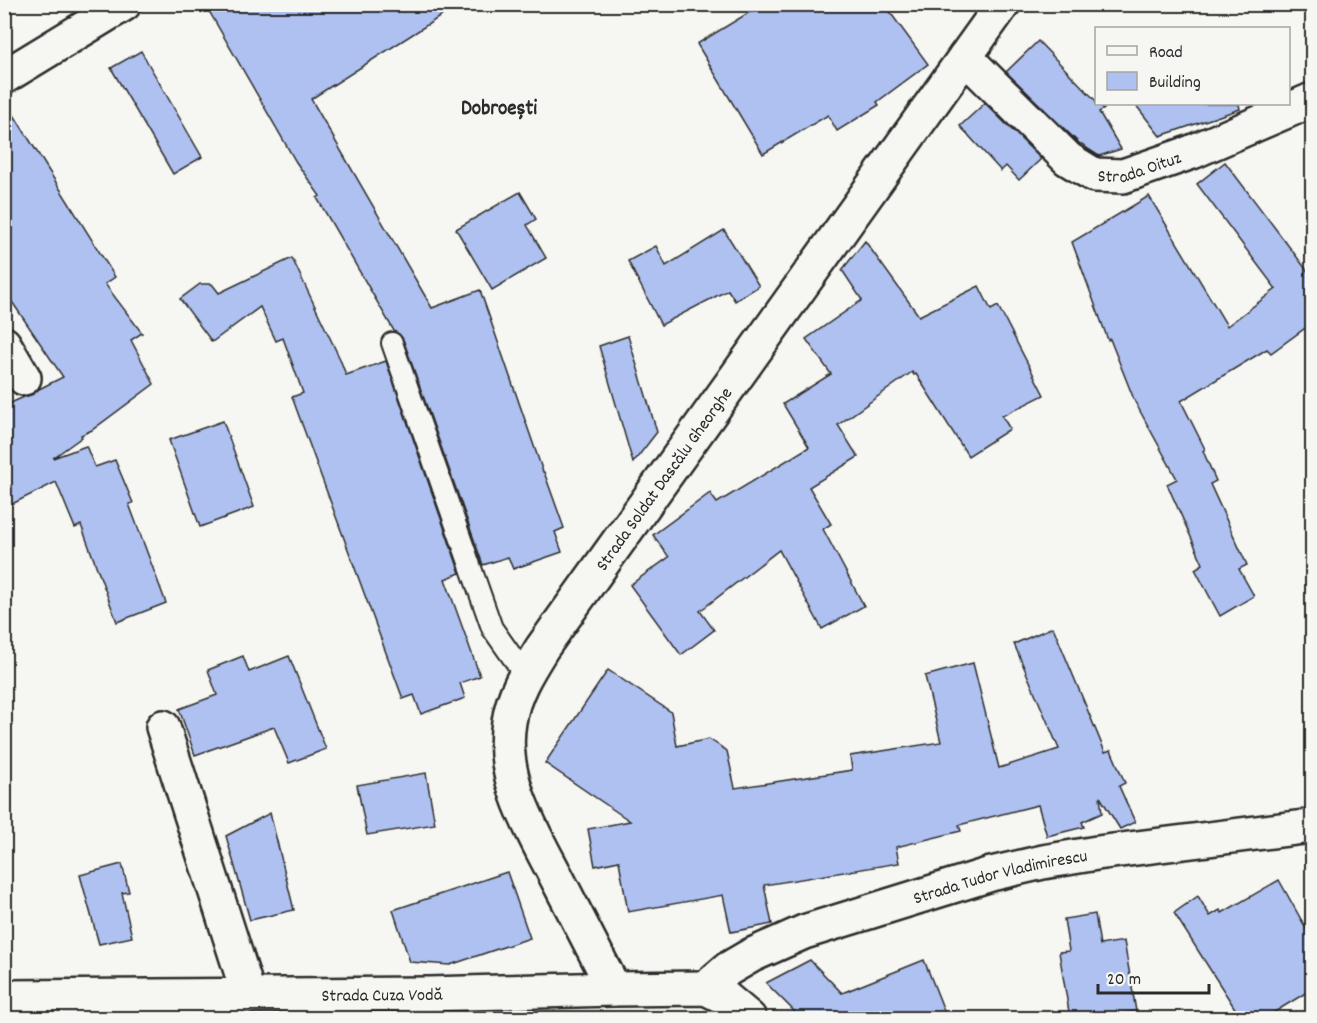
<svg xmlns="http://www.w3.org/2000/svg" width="1317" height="1023" font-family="Dekko,sans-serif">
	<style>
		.building { fill: #aec1f0; stroke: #2b2b2b; stroke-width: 1.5 }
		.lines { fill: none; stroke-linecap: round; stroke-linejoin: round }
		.service-casing { stroke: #2b2b2b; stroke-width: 24 }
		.minor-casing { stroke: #2b2b2b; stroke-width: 38 }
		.tertiary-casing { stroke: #2b2b2b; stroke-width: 38 }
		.service { stroke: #f6f6f2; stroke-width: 20 }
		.minor { stroke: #f6f6f2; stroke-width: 33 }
		.tertiary { stroke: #f6f6f2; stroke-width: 33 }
		.labels { text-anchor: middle; stroke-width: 4.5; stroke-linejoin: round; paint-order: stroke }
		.street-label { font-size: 18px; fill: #2b2b2b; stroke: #f6f6f2 }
		.quarter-label { font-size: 21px; font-weight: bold; fill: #2b2b2b; stroke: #f6f6f2 }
	</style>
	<rect width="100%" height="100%" fill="#f6f6f2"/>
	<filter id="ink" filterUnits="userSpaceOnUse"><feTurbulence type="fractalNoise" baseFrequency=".0167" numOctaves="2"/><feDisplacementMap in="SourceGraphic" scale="12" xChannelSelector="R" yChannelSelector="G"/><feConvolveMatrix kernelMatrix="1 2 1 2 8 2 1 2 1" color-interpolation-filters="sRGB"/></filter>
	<g filter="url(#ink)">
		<g class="building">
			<polygon points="205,4 460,4 311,99 432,308 480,290 543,472 544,472 564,528 555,532 562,552 513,569 508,557 483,565 403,339 399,334 394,331 317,198 320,196 296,162"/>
			<polygon points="763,4 884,4 928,64 877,102 879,105 837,131 828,115 763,154 697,44"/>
			<polygon points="1038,41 1096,101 1096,104 1099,104 1104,109 1099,112 1121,149 1099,156 1088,149 1082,144 1080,144 1006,72"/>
			<polygon points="141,51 202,157 173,174 111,68"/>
			<polygon points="4,99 115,277 105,284 142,333 131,340 154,384 92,430 81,435 82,437 53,458 86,446 95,467 115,460 133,503 129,504 166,603 117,622 81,525 75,528 56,482 4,508 4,406 24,397 33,394 39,389 63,377 4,290"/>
			<polygon points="985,103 1041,159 1019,180 1006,166 1001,171 960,126"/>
			<polygon points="1135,104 1239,104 1240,109 1160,136"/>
			<polygon points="1225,162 1312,277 1312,323 1271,353 1267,349 1181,401 1205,449 1203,451 1216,481 1210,484 1247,565 1239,569 1254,596 1220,616 1195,569 1203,564 1167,484 1177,479 1135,402 1110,339 1108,340 1072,242 1149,196 1227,326 1276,289 1197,184"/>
			<polygon points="520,192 536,219 527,225 546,258 492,290 456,229"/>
			<polygon points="724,230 759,286 735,301 728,290 661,325 628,261 656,246 666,266"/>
			<polygon points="865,241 919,316 979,286 991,310 998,306 1044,395 1002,416 1010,429 968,456 916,374 914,375 912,372 838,425 858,457 809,487 831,524 823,529 864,606 822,629 779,550 700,611 714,630 681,655 630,585 669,557 653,535 710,493 717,503 809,447 783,404 831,374 806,339 862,300 842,270"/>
			<polygon points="292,258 340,359 346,375 386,361 460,573 445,579 480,676 460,683 465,698 421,714 414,695 403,699 292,397 303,393 283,338 276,341 260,307 212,342 180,299 200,284 212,284 219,293"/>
			<polygon points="628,336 657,432 633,463 599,346"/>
			<polygon points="223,421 254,507 200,527 169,440"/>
			<polygon points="1053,627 1105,752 1111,750 1125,783 1119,786 1135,822 1120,829 1100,797 1102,813 1082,822 1084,827 1047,836 1038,805 959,825 961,831 896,847 899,863 764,885 772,924 731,932 723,895 628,912 619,861 595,866 588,829 630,821 545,763 608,670 671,712 677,746 709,739 727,751 735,788 852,770 850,756 941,742 925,676 973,663 999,768 1059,749 1014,644"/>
			<polygon points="243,656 249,672 289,656 326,749 289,763 274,727 195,755 179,709 217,695 208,670"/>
			<polygon points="426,773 435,824 367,835 357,785"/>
			<polygon points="270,813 294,910 250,920 226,836"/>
			<polygon points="122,864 129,892 122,893 132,937 99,944 80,875"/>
			<polygon points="507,872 530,938 450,965 410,962 393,910"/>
			<polygon points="1279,880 1312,939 1312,989 1265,1018 1241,1018 1174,913 1198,896 1210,916 1220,910 1222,913"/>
			<polygon points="1095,914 1100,945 1124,941 1136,1011 1113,1015 1113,1018 1070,1018 1059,952 1069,951 1064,919"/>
			<polygon points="810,960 842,993 924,960 947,1018 783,1018 782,1017 795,1012 766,983"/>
		</g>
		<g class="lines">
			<g class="service-casing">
				<polyline id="service" points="392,343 492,628 525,675"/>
			</g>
			<g class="minor-casing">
				<g id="minor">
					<path id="s1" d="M965 57 1068 159 1094 175 1123 176 1192 152 1312 100"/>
					<polyline points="4,77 124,4"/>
					<polyline points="4,344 24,378"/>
					<polyline points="163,727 249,996"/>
					<path id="s2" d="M706 988 728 969 752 955 804 932 991 874 1043 862 1097 853 1312 826"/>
					<path id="s3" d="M4 997 429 994 614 989"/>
				</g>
			</g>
			<g class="tertiary-casing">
				<g id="tertiary">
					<path id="s4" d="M749 1018 724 997 706 988 614 989C596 954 578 919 560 884 535 835 499 780 509 722 513 694 527 672 542 648L1003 4"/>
				</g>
			</g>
			<use href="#service" class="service"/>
			<use href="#minor" class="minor"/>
			<use href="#tertiary" class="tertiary"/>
		</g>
	</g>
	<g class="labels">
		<g class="street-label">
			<text dy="6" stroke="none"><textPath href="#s1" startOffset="222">Strada Oituz</textPath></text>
			<text dy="6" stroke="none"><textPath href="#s4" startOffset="726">Strada Soldat Dascălu Gheorghe</textPath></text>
			<text dy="6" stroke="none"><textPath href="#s2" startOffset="318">Strada Tudor Vladimirescu</textPath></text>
			<text dy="6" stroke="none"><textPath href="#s3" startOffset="378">Strada Cuza Vodă</textPath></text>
		</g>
		<g class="quarter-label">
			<text x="499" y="114">Dobroești</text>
		</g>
	</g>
	<rect width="1317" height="1023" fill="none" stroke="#f6f6f2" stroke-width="24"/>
	<rect x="12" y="12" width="1293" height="999" fill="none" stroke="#2b2b2b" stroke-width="2" filter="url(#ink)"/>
	<rect x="1095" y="27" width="195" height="78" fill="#f6f6f2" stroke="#a5a5a2" stroke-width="1.5"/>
	<rect x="1107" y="46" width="30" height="9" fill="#f6f6f2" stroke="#a5a5a2" stroke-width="1.5"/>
	<text x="1149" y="57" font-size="18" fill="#2b2b2b">Road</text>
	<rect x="1107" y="72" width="30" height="18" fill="#aec1f0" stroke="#a5a5a2" stroke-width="1.5"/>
	<text x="1149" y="87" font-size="18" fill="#2b2b2b">Building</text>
	<path d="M1098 984v9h111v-9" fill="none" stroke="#2b2b2b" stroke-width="3"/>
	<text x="1107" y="984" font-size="18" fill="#2b2b2b" stroke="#f6f6f2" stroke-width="4.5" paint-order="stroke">20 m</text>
</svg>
